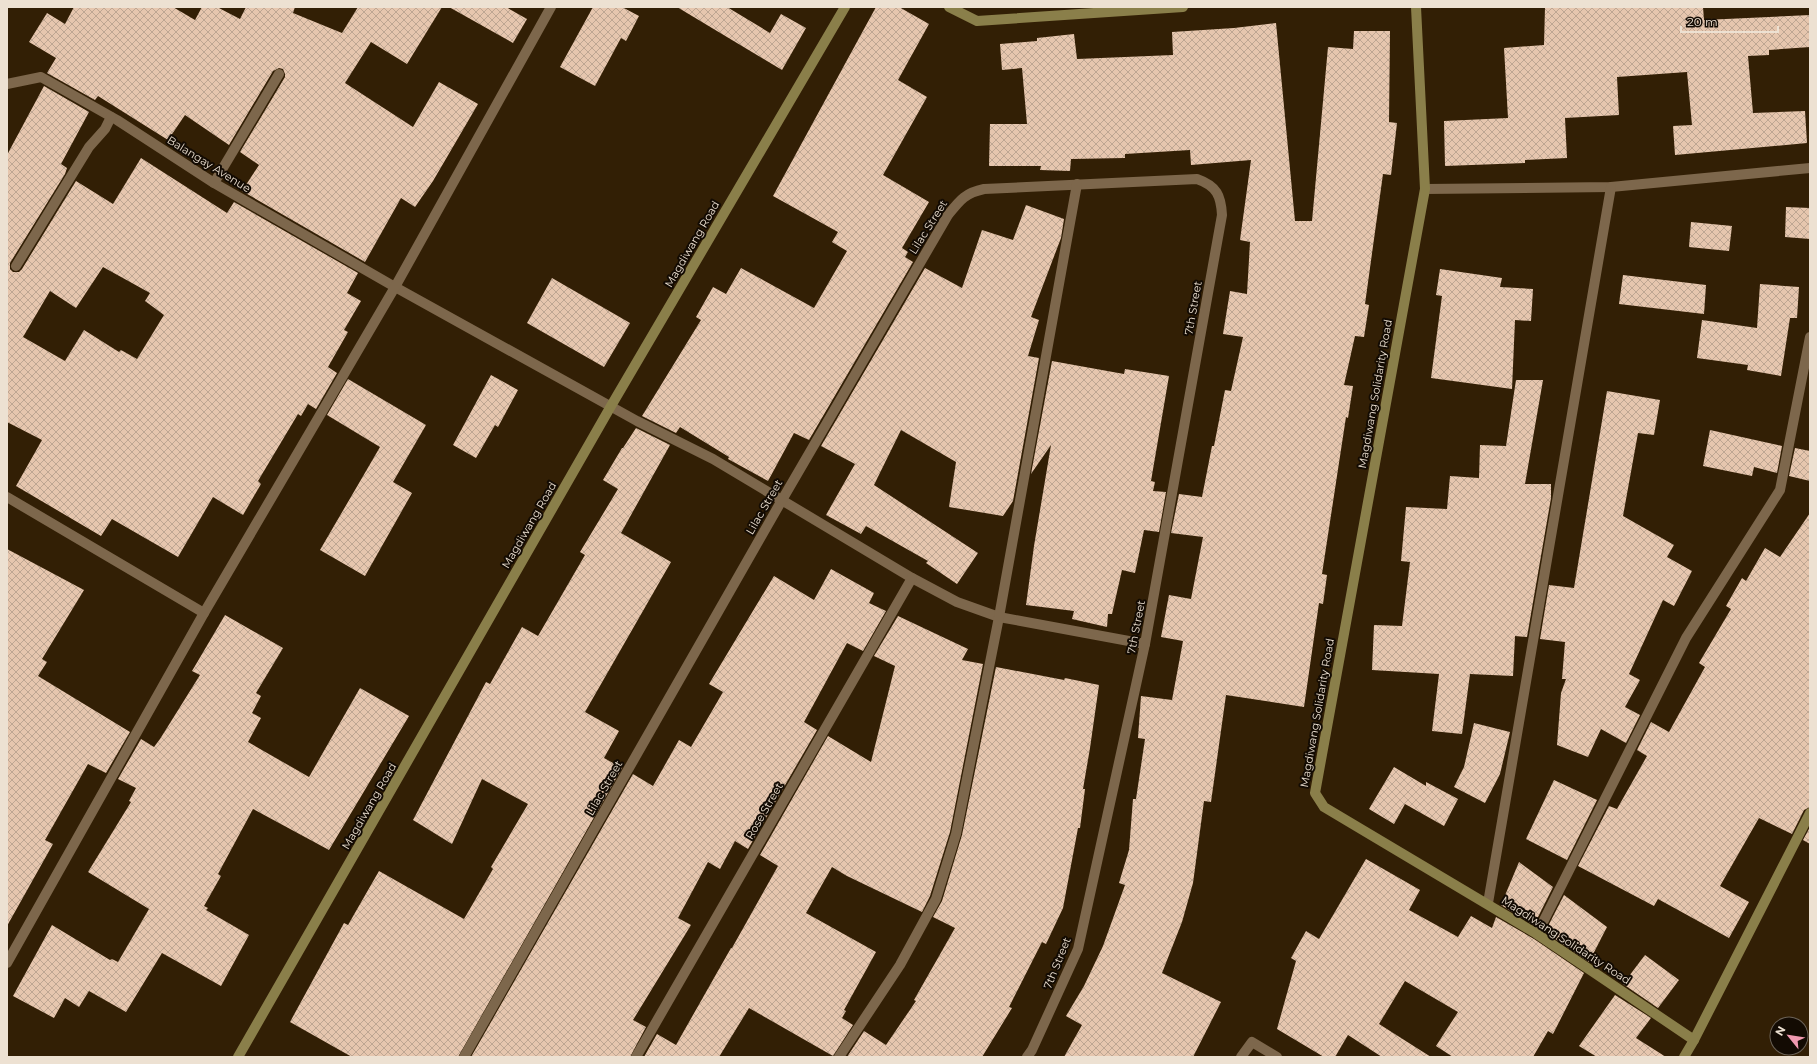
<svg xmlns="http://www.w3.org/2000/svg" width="1817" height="1064" font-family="Montserrat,sans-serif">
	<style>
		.building { fill: url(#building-cross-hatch); fill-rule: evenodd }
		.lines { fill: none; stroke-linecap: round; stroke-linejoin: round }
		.street { stroke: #7d674c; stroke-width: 10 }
		.secondary { stroke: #8a7f4a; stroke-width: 10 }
		.labels { text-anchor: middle; stroke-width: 4; stroke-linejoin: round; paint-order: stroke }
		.street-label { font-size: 11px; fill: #ede1d2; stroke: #130b03 }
	</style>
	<defs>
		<pattern id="building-cross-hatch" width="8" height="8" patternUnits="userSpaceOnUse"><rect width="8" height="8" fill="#e6c6ae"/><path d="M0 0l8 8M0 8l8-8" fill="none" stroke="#bea692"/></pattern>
	</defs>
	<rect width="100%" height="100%" fill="#321f05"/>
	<g class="building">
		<polygon points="74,7 173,7 195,20 202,7 217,7 240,19 246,7 295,7 293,13 342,33 358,7 442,7 407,64 371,42 345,83 413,127 439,82 478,104 433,181 415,207 401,198 365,262 242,191 259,165 240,152 285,77 285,74 283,69 279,68 273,71 229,145 185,115 168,140 98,96 95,100 47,73 56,58 29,42 47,13 65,24"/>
		<polygon points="449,7 506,7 527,19 513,43"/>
		<polygon points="593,7 622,7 639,16 626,41 621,38 595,86 560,67"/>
		<polygon points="677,7 727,7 770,33 781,14 806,28 782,70"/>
		<polygon points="876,7 899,7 929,24 898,80 927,97 883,175 929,202 902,248 908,252 905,257 913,262 809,440 794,433 768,481 728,459 729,457 680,427 676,433 642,416 701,320 696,317 713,287 726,294 741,268 814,308 847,251 832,242 838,232 773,196"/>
		<polygon points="1545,7 1703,7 1704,20 1810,15 1810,47 1769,50 1769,55 1748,56 1753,113 1805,111 1807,143 1675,155 1673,126 1692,125 1687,72 1617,77 1619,115 1565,118 1567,158 1525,160 1525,163 1445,166 1444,121 1508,118 1504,48 1544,45"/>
		<polygon points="1276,23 1295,221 1312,221 1328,47 1353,49 1354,31 1390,31 1389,122 1397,123 1391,175 1383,174 1365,304 1369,305 1364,337 1355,336 1344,385 1353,386 1348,418 1346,417 1322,574 1327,575 1323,604 1319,603 1304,707 1226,695 1211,802 1204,801 1193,883 1182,922 1162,973 1221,1002 1193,1057 1064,1057 1082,1025 1066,1016 1084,986 1103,946 1125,885 1119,883 1129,850 1133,799 1136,799 1145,739 1138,738 1141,696 1172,700 1183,641 1161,637 1169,595 1191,599 1203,537 1171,533 1179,494 1202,497 1212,446 1214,446 1225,390 1231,391 1243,337 1223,334 1230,291 1247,294 1250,242 1240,240 1251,160 1191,165 1190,150 1125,154 1125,158 1071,159 1070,171 1040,170 1041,166 989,166 990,124 1027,124 1022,68 1002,70 1000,44 1037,41 1037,38 1074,34 1077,59 1173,55 1172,32 1234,28"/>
		<path d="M44 86 89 112 61 164 67 168 65 174 10 263V269L13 272H19L22 269 76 181 113 204 141 158 227 213 234 202 358 273 347 293 361 301 344 330 348 332 328 367 337 373 316 409 308 404 301 416 298 414 258 481 261 484 243 515 213 497 178 557 112 519 101 536 16 486 42 440 7 422V155ZM103 267 150 293 145 301 164 315 137 359 121 350 119 352 84 330 65 361 23 337 50 291 76 308Z"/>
		<polygon points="1026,205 1064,219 1061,238 1031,317 1039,320 1028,356 1039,358 1013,501 1003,516 949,507 956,462 901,430 874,485 978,553 957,584 926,563 928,561 866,526 861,534 826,515 855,464 821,446 925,268 962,288 982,230 1013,240"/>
		<polygon points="1786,207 1810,208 1810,239 1785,237"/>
		<polygon points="1691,222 1732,226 1729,251 1689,247"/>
		<polygon points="1440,269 1502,278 1500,287 1533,289 1531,321 1515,320 1512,389 1431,378 1442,296 1436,295"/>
		<polygon points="1623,275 1706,285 1704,314 1619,304"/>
		<polygon points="552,278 630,323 604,367 527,323"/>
		<polygon points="1760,284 1799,287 1797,318 1790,318 1781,376 1747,370 1748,365 1697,358 1702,320 1757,328"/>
		<polygon points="1052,361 1124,374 1125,369 1169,376 1151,481 1155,482 1153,491 1166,492 1159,532 1144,530 1135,573 1122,570 1112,614 1108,614 1107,627 1072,619 1074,611 1026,605 1034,546 1051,445 1031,474"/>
		<polygon points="491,375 518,390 498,427 495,425 476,458 453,445"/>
		<polygon points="348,379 426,425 393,482 412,493 365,576 320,550 380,447 327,415"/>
		<polygon points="1516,380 1543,380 1525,484 1551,484 1551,498 1527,637 1515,636 1513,676 1470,674 1462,734 1432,731 1439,674 1372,670 1374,625 1402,626 1410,562 1401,561 1406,507 1447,509 1450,476 1479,478 1480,445 1506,446"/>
		<polygon points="1607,391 1660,400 1654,435 1638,433 1623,516 1674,545 1667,557 1692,571 1674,606 1663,600 1629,674 1640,680 1625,707 1640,715 1626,743 1601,729 1588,757 1557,745 1561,693 1566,679 1562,679 1565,642 1540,639 1549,585 1574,588"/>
		<polygon points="636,428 670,445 621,533 671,562 585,712 619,731 604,758 622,768 458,1057 352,1057 290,1022 344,923 348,925 379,871 464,919 493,869 491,867 528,804 482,779 452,844 413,820 486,682 490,684 522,627 538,636 585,555 580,552 618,489 603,480 622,448 623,448"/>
		<polygon points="1710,430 1782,446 1777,473 1754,467 1752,476 1703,466"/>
		<polygon points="1795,448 1810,451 1810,481 1789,476"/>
		<polygon points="1810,513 1810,807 1804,810 1792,834 1759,818 1720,886 1749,902 1729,938 1658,899 1654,906 1578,866 1609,806 1617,809 1647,756 1637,750 1651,722 1669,732 1705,667 1699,663 1731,609 1726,606 1742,578 1746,581 1765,548 1780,557"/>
		<polygon points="7,549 84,590 42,659 47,662 38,676 130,732 106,773 88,764 45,840 53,844 7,926"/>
		<polygon points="831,569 874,593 869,603 886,611 863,651 847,643 804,722 817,730 748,849 735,841 720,869 708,862 678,918 691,925 633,1020 646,1027 630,1057 471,1057 633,774 653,786 679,740 691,747 723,692 709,684 774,576 814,600"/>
		<polygon points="225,615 283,648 256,693 261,696 252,713 261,718 248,742 309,777 360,688 409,716 329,850 253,809 218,874 221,876 204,906 208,908 206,910 249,935 221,986 162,953 126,1012 89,991 79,1007 65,998 54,1018 13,996 52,925 110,960 112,959 118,962 149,909 88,872 131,802 129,801 136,788 118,779 141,739 154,747 160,739 200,675 192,671"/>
		<polygon points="898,616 968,649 962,660 983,664 950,832 930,896 922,912 847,876 832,867 806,913 876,952 844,1010 846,1011 842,1018 853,1025 833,1056 749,1008 719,1057 644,1057 657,1034 676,1045 731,948 732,948 778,866 760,855 828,736 871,762 895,666 874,656"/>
		<polygon points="996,667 1064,680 1065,678 1099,685 1090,748 1083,789 1085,789 1080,828 1078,828 1063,908 1046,944 1042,942 1009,1007 1012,1008 982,1057 847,1057 864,1031 886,1045 916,1001 914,1000 955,928 933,917 942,901 962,835"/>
		<polygon points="1474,723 1510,732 1500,774 1485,803 1454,787 1464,767"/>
		<polygon points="1394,767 1426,786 1426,782 1458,799 1444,826 1405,804 1394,824 1369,809"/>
		<polygon points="1554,780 1597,800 1567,860 1526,839"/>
		<polygon points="1810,827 1810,844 1803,840"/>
		<polygon points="1366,859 1420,890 1409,910 1458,937 1471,916 1492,928 1496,917 1534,939 1584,973 1553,1034 1548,1031 1533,1057 1453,1057 1436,1046 1458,1012 1405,981 1379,1024 1431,1057 1382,1057 1348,1035 1335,1057 1324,1057 1277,1029 1296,961 1291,958 1306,931 1319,939"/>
		<polygon points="1519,862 1553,887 1534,925 1501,905"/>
		<polygon points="1564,895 1607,927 1589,962 1545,932"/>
		<polygon points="1645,955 1679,980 1658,1008 1623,984"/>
		<polygon points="1615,995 1651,1018 1636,1038 1666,1057 1597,1057 1579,1046"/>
	</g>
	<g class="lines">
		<g class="street">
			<polyline points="7,84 41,77 117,120 214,183 395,287 637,421 713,459 912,578 957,602 999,617 1145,644"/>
			<polyline points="214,183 279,74"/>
			<polyline points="1425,189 1611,187 1810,168"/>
			<polyline points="16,266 89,147 105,129 111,117"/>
			<polyline points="7,497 204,613"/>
			<polyline points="1488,903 1611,187"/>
			<polyline points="1537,934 1686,638 1780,490 1810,337"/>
			<polyline points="7,963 204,613 395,287 551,7"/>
			<path d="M464 1057 782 500 948 215C960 200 965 193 984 189L1197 179C1217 186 1221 196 1222 215L1145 644 1078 949 1032 1050 1027 1057"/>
			<polyline points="636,1057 912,578"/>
			<polyline points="839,1057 900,965 936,899 956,834 999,617 1077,184"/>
			<polyline points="1241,1057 1252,1042 1277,1057"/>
		</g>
		<g class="secondary">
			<polyline points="949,7 977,21 1183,7"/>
			<polyline points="1416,7 1425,189 1315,793 1324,807 1537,934 1694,1040"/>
			<polyline points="238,1057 611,406 845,7"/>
			<polyline points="1684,1057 1694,1040 1810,813"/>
		</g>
	</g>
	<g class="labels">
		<g class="street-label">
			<text transform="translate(209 164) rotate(32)" y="4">Balangay Avenue</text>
			<text transform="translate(928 227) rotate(-58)" y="4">Lilac Street</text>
			<text transform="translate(692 244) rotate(-60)" y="4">Magdiwang Road</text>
			<text transform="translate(1193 308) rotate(-80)" y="4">7th Street</text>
			<text transform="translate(1375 394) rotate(-80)" y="4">Magdiwang Solidarity Road</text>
			<text transform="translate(764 507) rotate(-60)" y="4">Lilac Street</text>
			<text transform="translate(529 525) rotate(-60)" y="4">Magdiwang Road</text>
			<text transform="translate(1136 627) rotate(-79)" y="4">7th Street</text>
			<text transform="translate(1317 713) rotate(-80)" y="4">Magdiwang Solidarity Road</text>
			<text transform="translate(604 788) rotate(-60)" y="4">Lilac Street</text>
			<text transform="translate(369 806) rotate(-60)" y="4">Magdiwang Road</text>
			<text transform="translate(764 811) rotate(-60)" y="4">Rose Street</text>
			<text transform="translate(1566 940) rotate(33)" y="4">Magdiwang Solidarity Road</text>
			<text transform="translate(1057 963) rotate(-68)" y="4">7th Street</text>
		</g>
	</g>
	<rect width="1817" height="1064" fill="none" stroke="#ede1d2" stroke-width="16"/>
	<g transform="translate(1789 1036) rotate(300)"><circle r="19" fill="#130b03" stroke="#6a6156"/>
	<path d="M0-3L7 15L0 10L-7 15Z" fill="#f19ab1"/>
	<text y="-6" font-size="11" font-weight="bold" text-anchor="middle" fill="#ede1d2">N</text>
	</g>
	<path d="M1681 26v6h97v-6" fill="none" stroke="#ede1d2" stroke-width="2"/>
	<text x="1687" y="26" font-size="12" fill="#ede1d2" stroke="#130b03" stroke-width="3" paint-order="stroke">20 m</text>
</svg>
